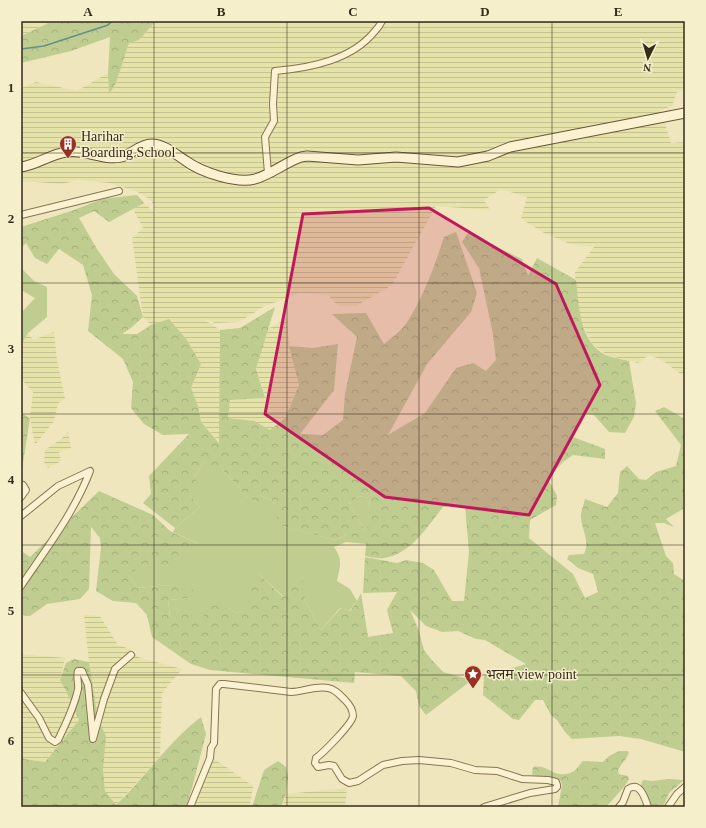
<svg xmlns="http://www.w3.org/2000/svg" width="706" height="828" font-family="'Times New Roman','Noto Sans Devanagari',serif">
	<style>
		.farmland { fill: url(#farmland-rules) }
		.grass { fill: #bfcd91 }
		.forest { fill: url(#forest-crowns) }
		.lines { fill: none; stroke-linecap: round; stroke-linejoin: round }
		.stream { stroke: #688e88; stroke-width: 1.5 }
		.minor-casing { stroke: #877555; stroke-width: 8 }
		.secondary-casing { stroke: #695639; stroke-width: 11 }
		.minor { stroke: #faf2d0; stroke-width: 6 }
		.secondary { stroke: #faf2d0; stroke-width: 9 }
		.marked { fill: #c2185b; fill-opacity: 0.2; stroke: #c2185b; stroke-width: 3; stroke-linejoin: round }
		.grid { fill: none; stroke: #362b1b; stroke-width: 1; stroke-opacity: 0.55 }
		.labels { text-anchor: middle; stroke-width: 3; stroke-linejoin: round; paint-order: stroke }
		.poi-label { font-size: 14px; fill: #362b1b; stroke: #f6efcc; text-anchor: start }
		.neatline { fill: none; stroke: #362b1b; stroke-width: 1.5 }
		.grid-label { font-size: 13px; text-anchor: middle; font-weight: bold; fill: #362b1b }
	</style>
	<defs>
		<pattern id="farmland-rules" width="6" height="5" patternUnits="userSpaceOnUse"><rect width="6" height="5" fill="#e5e2aa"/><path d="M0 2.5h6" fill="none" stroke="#c5c292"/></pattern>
		<pattern id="forest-crowns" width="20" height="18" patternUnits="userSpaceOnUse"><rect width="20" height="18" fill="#bfcd91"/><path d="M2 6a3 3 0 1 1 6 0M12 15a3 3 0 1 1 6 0" fill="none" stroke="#a5b07c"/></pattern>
	</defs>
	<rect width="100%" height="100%" fill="#efe6bd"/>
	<g class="farmland">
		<polygon points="21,21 53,21 21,36"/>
		<polygon points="156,21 685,21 685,90 677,92 672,106 661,110 671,143 685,142 685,373 682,375 662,360 649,355 638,363 607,355 592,344 580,319 576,295 575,272 594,247 570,244 546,234 521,219 527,197 501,189 484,200 490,210 436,206 392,285 356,306 338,306 328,295 300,293 263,307 239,322 215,323 202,318 220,330 220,443 201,422 198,406 191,388 201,364 187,340 169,320 151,325 143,317 132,238 143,228 133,209 144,203 158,215 155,211 151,200 136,191 109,183 77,180 63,184 21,181 21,88 36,82 77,91 108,73 109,93 116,83 129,42 139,40"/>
		<polygon points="287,318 289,346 299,384 285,418 270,430 254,421 228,418 230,400 265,398 256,369 268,329"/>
		<polygon points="54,332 57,360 65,399 58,403 54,421 35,445 30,418 33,392 21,379 21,345 28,333 33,340"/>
		<polygon points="68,432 71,448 59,452 61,461 48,468 44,462 45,450 61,439"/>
		<polygon points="84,615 100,616 118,645 130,649 138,657 182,669 162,693 160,757 116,805 105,791 103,769 89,662"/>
		<polygon points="21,654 65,658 60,680 67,693 79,720 45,762 24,759 21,754"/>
		<polygon points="213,758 253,786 250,807 189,807"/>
		<polygon points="347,788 345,807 282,807 286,794"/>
	</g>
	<g class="grass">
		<polygon points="21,268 34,281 47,287 47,317 28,333 21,345 21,313 35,298 21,290"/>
		<path d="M204 462 222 469 246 496 260 503V495L273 501 280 525 334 540 346 535 365 531 349 503 359 496 370 498 367 544 346 542 334 547C343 560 340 566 337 581L350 589 357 601 349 611 340 608 321 630 304 599 284 597 259 574 249 606 237 613 228 608 200 621 170 617 168 600 192 598 170 585 137 588 127 573 197 543 173 532 175 528 200 507 190 495 194 477Z"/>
	</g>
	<g class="forest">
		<polygon points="53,21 156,21 139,40 129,43 116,83 109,94 108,73 110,37 71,51 21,63 21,36"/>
		<path d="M137 195 144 203 109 222 94 211 79 218 97 249 114 274 137 296 143 317 132 327 122 334H137L151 325 169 319 187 340 201 364 191 388 198 406 201 422 219 443 220 330 240 328 275 307 256 369 265 398 230 400 228 418 254 421 270 430 285 418 299 385 289 346 313 348 338 344 334 390 300 434 323 435 343 420 345 394 357 337 332 314 366 313 384 344C391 338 400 332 405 325 422 301 435 265 444 237L456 232 477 293 471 312 427 364 388 435 425 413 456 368 473 363 486 371 496 360 493 334 479 268 462 242 468 233 522 259 528 276 537 258 576 280C579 306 579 344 608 356 614 358 622 359 629 361L636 403 634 417 625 433 609 432 594 415 582 414 574 431 573 437 605 449V459L573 455 563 462 548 479 557 496 556 505 530 520 529 538 573 574 585 598 598 592 593 574 578 568 567 559 569 555 584 554C590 541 582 530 581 518 580 513 584 505 585 499L607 507 618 493 620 472 627 466 639 479 646 480 656 472 676 466 681 445 655 411 664 407 685 419V495L683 498V509L666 519 674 527 664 523H655L666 556 673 563 674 574 685 581V752L641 739 619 736 572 739 565 732 557 720 551 715 543 700H535L519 720 513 719 483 695 484 676 526 664 485 640 476 639 458 631 442 632 426 626 410 610 419 631 424 650 430 658 443 672 472 680 426 715 419 706 416 691 401 676 355 672 354 683 210 670 191 664 152 637 147 615 136 603 113 601 96 591 101 548 100 538 91 527 89 589 80 599 47 604 30 616 21 615V555L23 552 30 557 99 491 153 515 170 531 197 543 166 569 148 564 128 574 137 588 170 585 193 590 192 598 168 600 170 617 190 607 200 620 213 605 228 608 237 613 249 605V576L259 574 283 597 298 576 308 587 304 599 321 630 341 608 350 611 357 601 361 593 368 637 393 633 387 610 397 592 363 593 365 557 397 563 406 560 423 563 434 570 452 601H464L469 552 465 506 455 505 443 507C427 527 411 554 384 558 378 559 371 557 365 556L370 498 359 496 349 503 365 531 362 541 346 535 334 540 279 525 273 501 260 495V504L246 496 222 469 211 472 204 462 194 477 202 489 190 495 200 507 175 528 143 503 151 494 149 476 189 434 163 435 144 424 131 408 133 382 123 359 88 331 92 295 83 265 59 249 47 264 35 258 26 243 21 248V227L74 210 102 199Z"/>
		<polygon points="21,413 30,418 21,476"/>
		<path d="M74 659 89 662 98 720 106 736 103 769 105 791 116 805C146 777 168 742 201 717L206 734 192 788 186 807H21V754L24 759 45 762 79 720 67 693 60 680 66 663Z"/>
		<path d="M619 751H627L629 752C627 760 620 764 618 771L619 774 628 776 629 779 624 787 606 807H558L562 785 561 781 532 775 533 767C548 764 550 776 566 774 570 773 569 774 572 772 577 770 579 765 583 761L603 762 609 756Z"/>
		<polygon points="278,761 286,767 288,776 286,794 281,807 252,807 264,770"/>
		<polygon points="669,779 684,780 669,793 663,807 651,807 641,786 642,781 644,780 652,781"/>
	</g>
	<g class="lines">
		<polyline class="stream" points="21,49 44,46 108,25 112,21"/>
		<g class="minor-casing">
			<g id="minor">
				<path d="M268 173 265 137 274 121 273 104 275 71C310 68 352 60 375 31 378 28 380 25 382 21"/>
				<polyline points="21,215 119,191"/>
				<polyline points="21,487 23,485 26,490 21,497"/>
				<path d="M21 516 58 486 90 471C74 513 46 549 21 586"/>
				<path d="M21 693 39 718 49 738 55 742 58 740C66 723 74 708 78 689 79 683 76 677 78 671H82L88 685 93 739 104 699 115 669 131 655"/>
				<path d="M190 807 210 758 211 748 214 743 216 689 220 684H224L291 692C303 692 316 685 328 688 335 689 340 695 345 700 349 704 353 710 353 716 352 724 323 753 316 758L315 763 318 767 329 765 334 766 342 779 349 783 358 781 383 765 402 761 419 760 451 763 475 770 497 771 522 779 548 780 556 782 557 785V787L555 789 530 793 484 807"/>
				<path d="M619 807 623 802 628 789C640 781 645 798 648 807"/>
				<polyline points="668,807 677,794 685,787"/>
			</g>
		</g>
		<g class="secondary-casing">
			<path id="secondary" d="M21 167C37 165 50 154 67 152 85 149 103 161 121 157 131 155 140 144 151 144 164 144 175 154 186 161 201 172 236 184 255 179 270 175 286 162 301 157L307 156 358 160 396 157 458 162 488 156 510 147 685 113"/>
		</g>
		<use href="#minor" class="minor"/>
		<use href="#secondary" class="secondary"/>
	</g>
	<path class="marked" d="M429 208 556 284 600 385 529 515 385 497 265 414 303 214Z"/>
	<path class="grid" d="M154 21V807M287 21V807M419 21V807M552 21V807M21 153H685M21 283H685M21 414H685M21 545H685M21 675H685"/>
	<defs>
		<g id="building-pin" transform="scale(0.9)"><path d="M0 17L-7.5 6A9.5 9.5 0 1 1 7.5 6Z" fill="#983024" stroke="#f6efcc"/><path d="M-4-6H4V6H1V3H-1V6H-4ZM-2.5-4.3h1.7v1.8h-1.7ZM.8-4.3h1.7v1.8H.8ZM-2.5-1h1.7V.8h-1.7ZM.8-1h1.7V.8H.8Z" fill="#fff"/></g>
		<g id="sight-pin" transform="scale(0.9)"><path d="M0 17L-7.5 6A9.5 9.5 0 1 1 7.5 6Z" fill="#983024" stroke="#f6efcc"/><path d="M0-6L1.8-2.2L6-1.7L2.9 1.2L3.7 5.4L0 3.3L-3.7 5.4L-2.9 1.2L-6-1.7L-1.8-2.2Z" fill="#fff"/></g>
	</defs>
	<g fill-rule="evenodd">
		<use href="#building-pin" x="68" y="144"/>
		<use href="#sight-pin" x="473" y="674"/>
	</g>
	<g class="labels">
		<g class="poi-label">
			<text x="81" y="141">Harihar<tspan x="81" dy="16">Boarding School</tspan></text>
			<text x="486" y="679">भलम view point</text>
		</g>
	</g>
	<rect width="706" height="828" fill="none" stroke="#f6efcc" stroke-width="44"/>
	<g transform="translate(648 58) rotate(185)" stroke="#f6efcc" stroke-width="3" paint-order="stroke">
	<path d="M0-3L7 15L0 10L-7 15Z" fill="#362b1b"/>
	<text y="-6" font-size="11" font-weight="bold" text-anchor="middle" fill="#362b1b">N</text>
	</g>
	<rect x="22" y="22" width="662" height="784" class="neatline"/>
	<g class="grid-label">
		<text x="88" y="16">A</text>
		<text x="221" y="16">B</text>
		<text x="353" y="16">C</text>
		<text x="485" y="16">D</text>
		<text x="618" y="16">E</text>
		<text x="11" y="92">1</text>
		<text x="11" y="223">2</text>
		<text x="11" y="353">3</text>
		<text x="11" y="484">4</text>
		<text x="11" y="615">5</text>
		<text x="11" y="745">6</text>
	</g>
</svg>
